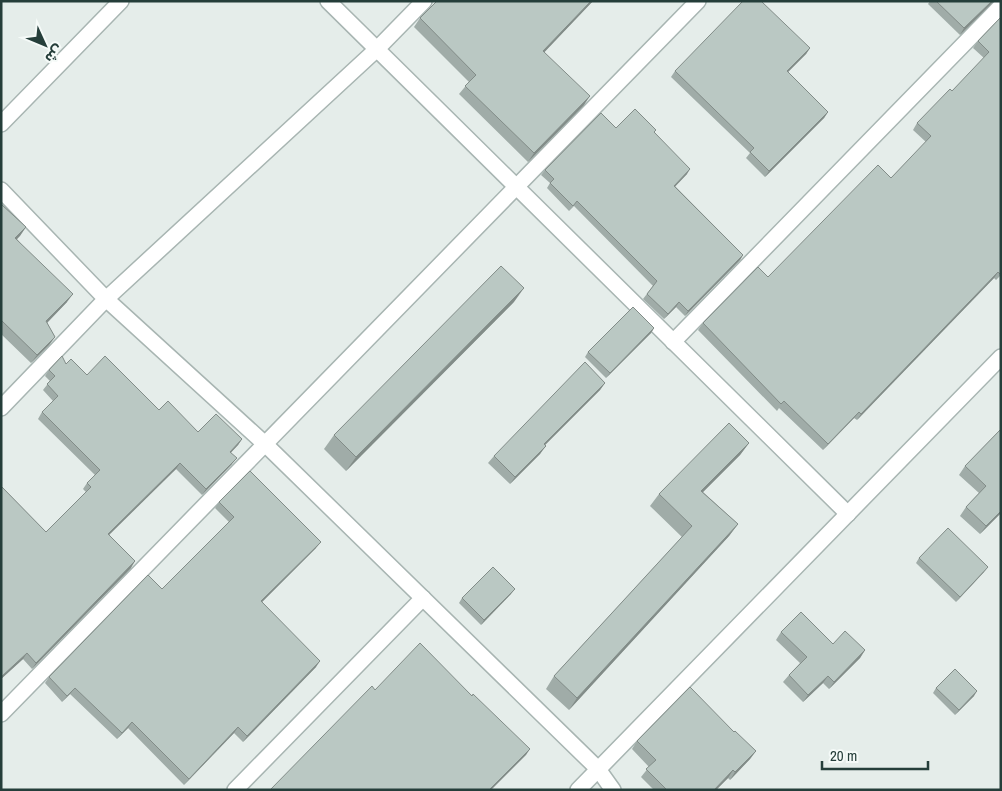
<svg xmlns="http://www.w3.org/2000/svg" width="1002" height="791" font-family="'Archivo Narrow','Noto Sans Arabic',sans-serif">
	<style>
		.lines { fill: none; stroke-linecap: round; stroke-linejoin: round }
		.street-casing { stroke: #a8b5b2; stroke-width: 18 }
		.street { stroke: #fff; stroke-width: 15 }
		.wall { fill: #a0aca8 }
		.shaded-wall { fill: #828c88 }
		.building { fill: #bac8c3; stroke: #828c88 }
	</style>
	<rect width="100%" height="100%" fill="#e5edea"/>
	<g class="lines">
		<g class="street-casing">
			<g id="street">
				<polyline points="328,1 848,514"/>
				<polyline points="1,124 121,1"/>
				<polyline points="1,190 106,299 265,444 598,769 613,790"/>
				<polyline points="673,342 1001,6"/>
				<polyline points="1,408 106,299 377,49 424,1"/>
				<polyline points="1,714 698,1"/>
				<polyline points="235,790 423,598"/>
				<polyline points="578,790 1001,357"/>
			</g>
		</g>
		<use href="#street" class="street"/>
	</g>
	<g class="wall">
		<polygon points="437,1 593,1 544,52 584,105 528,162 459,94 469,82 414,27 420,18"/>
		<polygon points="930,1 994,1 960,35 928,4"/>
		<polygon points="1001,17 1001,275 996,280 994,278 857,420 854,418 823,450 779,408 777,411 698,330 703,323 768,277 891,178 926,142 913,130 917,123 952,91 984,58 973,48 978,41"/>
		<polygon points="810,48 806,54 788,72 828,112 824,118 765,177 746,158 750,153 671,77 675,71"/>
		<polygon points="616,128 654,132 687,174 675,186 743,255 740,260 685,316 676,307 664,319 643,299 653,286 574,206 569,211 547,188 550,183 541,175 545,170"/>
		<polygon points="1,204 26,227 17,239 67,302 47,323 55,337 49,345 31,363 1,334"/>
		<polygon points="514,302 346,471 324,449 334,435"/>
		<polygon points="654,328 651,333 606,378 585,357 588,352"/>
		<polygon points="66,364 159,410 198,432 242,439 238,445 231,452 232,464 202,495 176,469 109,534 131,568 32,669 23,659 1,679 1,486 46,532 86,492 83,489 87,483 95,475 38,419 42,412 53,401 43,390 50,381 45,376 49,370"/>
		<polygon points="605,383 600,390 545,445 540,454 510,484 488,463 494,456"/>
		<polygon points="1001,429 1001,513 980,534 960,516 966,507 979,493 959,475 965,466"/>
		<polygon points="749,443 740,455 703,492 738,524 729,536 569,710 546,689 554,676 682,537 650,506 659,494"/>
		<polygon points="219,502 316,548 262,602 316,667 243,742 234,733 184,785 128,728 117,739 70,694 62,702 45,683 49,677 162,589 229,522 215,508"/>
		<polygon points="919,558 984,572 956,602 916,563"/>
		<polygon points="511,594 481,625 459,603 462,598"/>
		<polygon points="781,632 833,644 865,650 860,658 829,689 823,683 803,702 783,682 789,675 800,663 776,640"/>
		<polygon points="936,688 974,696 955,715 933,693"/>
		<polygon points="734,732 756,751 750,759 730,780 728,778 716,790 654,790 641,777 649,767 632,749 637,741"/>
	</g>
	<g class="shaded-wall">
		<polygon points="591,1 593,1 537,60 543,51"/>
		<polygon points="992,1 994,1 960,35 964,28"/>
		<polygon points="810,48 806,54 783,77 787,71"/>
		<polygon points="590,96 584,105 528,162 534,153"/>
		<polygon points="828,112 824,118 765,177 769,171"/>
		<polygon points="690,169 687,174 671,191 674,186"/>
		<polygon points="26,227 20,236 10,246 15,238"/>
		<polygon points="743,255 740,260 685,316 688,311"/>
		<polygon points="998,272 994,278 857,420 861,414"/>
		<polygon points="524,288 514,302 346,471 356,457"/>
		<polygon points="73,294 67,302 41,329 46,321"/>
		<polygon points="679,302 676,307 664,319 668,314"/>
		<polygon points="654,328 651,333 606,378 610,373"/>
		<polygon points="55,337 49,345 31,363 37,355"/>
		<polygon points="605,383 600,390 538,452 544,444"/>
		<polygon points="859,412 854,418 823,450 828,444"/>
		<polygon points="242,439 238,445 226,458 230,452"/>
		<polygon points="749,443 740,455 692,503 701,491"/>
		<polygon points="546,446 540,454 510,484 515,477"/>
		<polygon points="237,458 232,464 202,495 206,489"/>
		<polygon points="180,463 176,469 104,540 108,534"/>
		<polygon points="1001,511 1001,513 980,534 986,526"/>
		<polygon points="738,524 729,536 569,710 577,698"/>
		<polygon points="321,542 316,548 257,607 261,601"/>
		<polygon points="135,561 131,568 32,669 36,663"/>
		<polygon points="988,567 984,572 956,602 960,597"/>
		<polygon points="515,589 511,594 481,625 484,620"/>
		<polygon points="865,650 860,658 829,689 834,682"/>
		<polygon points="27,653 23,659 1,679 1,677"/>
		<polygon points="320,661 316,667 243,742 247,736"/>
		<polygon points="828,676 823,683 803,702 808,695"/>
		<polygon points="75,688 70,694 62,702 67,696"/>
		<polygon points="977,691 974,696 955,715 959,710"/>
		<polygon points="132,722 128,728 117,739 122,733"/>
		<polygon points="238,727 234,733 184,785 189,779"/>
		<polygon points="530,749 526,755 491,790 489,790"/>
		<polygon points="756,751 750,759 730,780 735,772"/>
		<polygon points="733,770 728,778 716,790 714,790"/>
	</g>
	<g class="building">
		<polygon points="437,1 591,1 543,51 590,96 534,153 465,86 476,75 420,18"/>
		<polygon points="743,1 761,1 810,48 787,71 828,112 769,171 750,152 754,148 675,71"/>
		<polygon points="936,1 992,1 964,28"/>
		<polygon points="1001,17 1001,273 1000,274 998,272 861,414 859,412 828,444 784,401 781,404 703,323 758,267 768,277 878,165 891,178 931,136 917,123 950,89 952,91 989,52 978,41"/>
		<polygon points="635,109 656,130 654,132 690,169 674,186 743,255 688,311 679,302 668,314 647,294 657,281 577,201 573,206 550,183 554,179 545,170 601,113 616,128"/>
		<polygon points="1,204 26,227 15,238 73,294 46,321 55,337 37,355 1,320"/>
		<polygon points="501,266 524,288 356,457 334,435"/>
		<polygon points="633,307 654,328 610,373 588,352"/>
		<polygon points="62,356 66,364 71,359 87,375 105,356 159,410 168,401 198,432 216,414 242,439 230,452 237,458 206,489 180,463 108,534 135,561 36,663 27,653 1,677 1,486 46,532 91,487 87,483 100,470 42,412 58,396 47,384 55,376 49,370"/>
		<polygon points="585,362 605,383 544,444 546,446 515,477 494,456"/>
		<polygon points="729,423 749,443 701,491 738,524 577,698 554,676 692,526 659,494"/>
		<polygon points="1001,429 1001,511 986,526 966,507 986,486 965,466"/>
		<polygon points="250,471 321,542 261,601 320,661 247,736 238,727 189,779 132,722 122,733 75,688 67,696 49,677 148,575 162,589 234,517 219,502"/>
		<polygon points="948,528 988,567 960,597 919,558"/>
		<polygon points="493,567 515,589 484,620 462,598"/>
		<polygon points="801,612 833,644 845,631 865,650 834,682 828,676 808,695 789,675 807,657 781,632"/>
		<polygon points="420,643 472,696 473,694 530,749 489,790 270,790 372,686 375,690"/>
		<polygon points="955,669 977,691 959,710 936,688"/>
		<polygon points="690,687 734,732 735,731 756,751 735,772 733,770 714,790 667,790 646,769 656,760 637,741"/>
	</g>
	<rect width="1002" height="791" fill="none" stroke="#253e3a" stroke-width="5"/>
	<g transform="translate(45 45) rotate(134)" stroke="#f5faf8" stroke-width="4" paint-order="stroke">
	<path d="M0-4L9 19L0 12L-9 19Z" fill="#253e3a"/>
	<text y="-8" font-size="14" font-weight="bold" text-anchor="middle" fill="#253e3a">ش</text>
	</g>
	<path d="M822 761v8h106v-8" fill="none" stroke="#253e3a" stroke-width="2.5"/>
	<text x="830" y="761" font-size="15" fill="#253e3a" stroke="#f5faf8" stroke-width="4" paint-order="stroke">20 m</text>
</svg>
